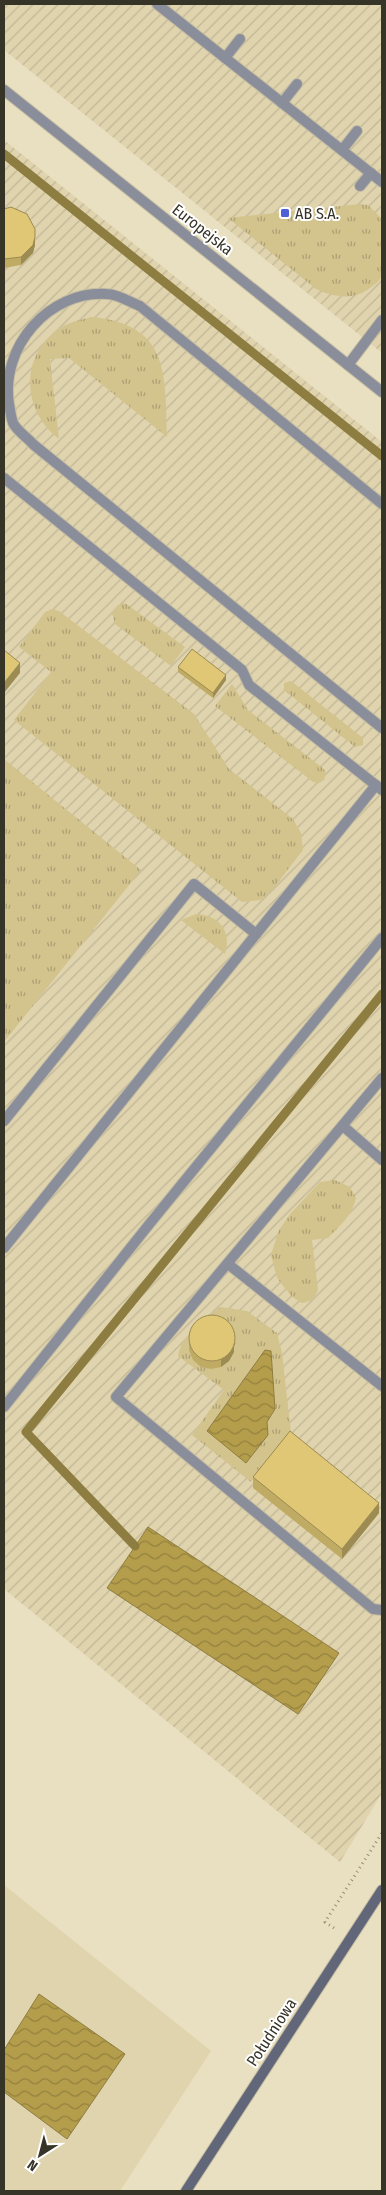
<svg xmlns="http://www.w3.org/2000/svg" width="386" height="2195" font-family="'Fira Sans Condensed',sans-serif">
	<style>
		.built { fill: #e0d4ae }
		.industrial { fill: url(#industrial-furrows) }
		.grass { fill: url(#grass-tufts) }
		.water { fill: url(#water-waves); stroke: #8e7d40 }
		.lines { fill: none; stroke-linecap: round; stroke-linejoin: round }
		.stream { stroke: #8e7d40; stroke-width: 9 }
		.service-casing { stroke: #c5bda2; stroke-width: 12 }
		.minor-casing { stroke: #c5bda2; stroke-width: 12 }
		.secondary-casing { stroke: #c5bda2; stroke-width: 12 }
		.path { stroke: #938d77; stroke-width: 3; stroke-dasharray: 1 4; stroke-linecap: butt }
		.service { stroke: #8a8e9a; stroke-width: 10 }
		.minor { stroke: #8a8e9a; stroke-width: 10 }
		.secondary { stroke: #616779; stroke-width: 10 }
		.wall { fill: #c0ab65 }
		.shaded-wall { fill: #9c8b52 }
		.building { fill: #dfc775; stroke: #9c8b52 }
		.poi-dot { fill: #4e60d6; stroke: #fff; stroke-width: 2 }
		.labels { text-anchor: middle; stroke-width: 4; stroke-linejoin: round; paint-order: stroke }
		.poi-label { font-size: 16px; fill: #363327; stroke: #fff; text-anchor: start }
		.street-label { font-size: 16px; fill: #363327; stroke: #fff }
	</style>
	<defs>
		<pattern id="industrial-furrows" width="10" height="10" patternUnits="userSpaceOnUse" patternTransform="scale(1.25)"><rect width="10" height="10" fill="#e0d4ae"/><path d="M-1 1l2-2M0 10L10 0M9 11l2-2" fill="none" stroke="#c1b696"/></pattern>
		<pattern id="grass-tufts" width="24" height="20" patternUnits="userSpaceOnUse" patternTransform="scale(1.25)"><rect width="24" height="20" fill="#d3c38d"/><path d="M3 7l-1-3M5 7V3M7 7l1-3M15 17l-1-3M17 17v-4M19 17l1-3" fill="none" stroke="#ac9f73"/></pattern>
		<pattern id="water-waves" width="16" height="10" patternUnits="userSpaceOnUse" patternTransform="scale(1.25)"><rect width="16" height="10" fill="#b49d4b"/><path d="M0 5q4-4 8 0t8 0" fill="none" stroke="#93813e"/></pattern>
	</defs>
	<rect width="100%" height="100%" fill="#e9e0c1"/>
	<polygon class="built" points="4,1885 211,2051 120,2191 4,2191"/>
	<g class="industrial">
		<polygon points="4,4 382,4 382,353 4,50"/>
		<polygon points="4,140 382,442 382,1793 340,1862 4,1589"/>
	</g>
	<g class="grass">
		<path d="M360 204 368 205 382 219C382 230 385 270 381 277 379 282 374 285 370 288 353 301 334 297 316 289L228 218Z"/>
		<path d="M91 317C170 324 165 374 167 437L69 358 50 359 59 439C26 415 19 365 50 336 61 324 76 321 91 317Z"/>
		<polygon points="125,603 185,647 171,666 115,624 112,613 117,606"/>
		<polygon points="52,609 59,611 194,714 229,769 293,819 301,833 303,850 273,889 261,900 242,902 14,720 51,672 19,647 45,612"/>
		<polygon points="291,681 363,738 363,745 355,747 284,690 284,683"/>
		<polygon points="232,684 248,710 324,769 326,774 324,780 319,783 313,782 215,706"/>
		<polygon points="4,759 141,870 4,1042"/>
		<path d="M196 914C219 915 232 931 225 954L181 920Z"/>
		<path d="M335 1180 350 1187 356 1198C352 1215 340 1226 328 1238L312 1240 318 1290 313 1300 302 1303 292 1297 277 1278 271 1255 279 1230 291 1213 320 1182Z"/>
		<path d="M221 1307 247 1311 277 1333 282 1353 291 1433 251 1482 192 1435 224 1390 178 1356C180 1338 206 1316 221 1307Z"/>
	</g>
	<g class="water">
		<polygon points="265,1350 271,1351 275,1409 267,1422 268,1435 246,1463 207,1431"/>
		<polygon points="148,1527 339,1653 298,1714 107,1588"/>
		<polygon points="39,1994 125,2054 67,2139 4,2092 4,2050"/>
	</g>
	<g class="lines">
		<g class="stream">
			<polyline points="4,154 382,456"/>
			<polyline points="135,1546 26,1432 382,994"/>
		</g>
		<g class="service-casing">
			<g id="service">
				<polyline points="157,4 382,182"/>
				<polyline points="225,58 240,39"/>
				<polyline points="282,103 297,84"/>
				<polyline points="342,150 357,131"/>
				<polyline points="360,186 371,173"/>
				<polyline points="348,365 382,320"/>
				<polyline points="4,478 242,670 249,685 382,790"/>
				<path d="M382 504 140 306C130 302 117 294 107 294 49 290 0 347 9 404 10 409 11 418 13 423 17 431 28 438 34 445L382 728"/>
				<polyline points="382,1078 116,1397 373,1609 382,1610"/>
				<polyline points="4,1121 194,884 256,934"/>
				<polyline points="343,1126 382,1160"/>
				<polyline points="4,1248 376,785"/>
				<polyline points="228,1264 382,1386"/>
				<polyline points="4,1407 147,1227 382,938"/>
			</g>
		</g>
		<g class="minor-casing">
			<polyline id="minor" points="4,90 382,392"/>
		</g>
		<g class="secondary-casing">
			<polyline id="secondary" points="186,2191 382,1890"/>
		</g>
		<polyline class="path" points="334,1928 325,1922 382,1833"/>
		<use href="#service" class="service"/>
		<use href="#minor" class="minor"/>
		<use href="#secondary" class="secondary"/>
	</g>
	<g class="wall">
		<polygon points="4,209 35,245 33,253 21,265 4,268"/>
		<polygon points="178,667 226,680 213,698 178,672"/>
		<polygon points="189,1332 234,1333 234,1352 229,1361 221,1367 211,1369 201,1367 193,1360 189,1350"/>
		<polygon points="253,1477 379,1513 342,1559 253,1488"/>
	</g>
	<g class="shaded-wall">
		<polygon points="35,237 35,245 33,253 21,265 21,257"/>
		<polygon points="20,663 20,673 4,693 4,683"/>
		<polygon points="226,675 226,680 213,698 213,693"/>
		<polygon points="234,1344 234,1352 229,1361 221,1367 221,1359"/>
		<polygon points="379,1503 379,1513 342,1559 342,1549"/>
	</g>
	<g class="building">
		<polygon points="11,207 27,214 35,229 35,237 33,245 21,257 4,259 4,209"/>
		<polygon points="192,649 226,675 213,693 178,667"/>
		<polygon points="4,650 20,663 4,683"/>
		<circle cx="212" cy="1338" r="23"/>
		<polygon points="290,1431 379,1503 342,1549 253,1477"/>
	</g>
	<rect class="poi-dot" x="280" y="208" width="10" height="10" rx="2.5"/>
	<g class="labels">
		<g class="poi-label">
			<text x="295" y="219">AB S.A.</text>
		</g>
		<g class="street-label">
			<text transform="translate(203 229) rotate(38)" y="6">Europejska</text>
			<text transform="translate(271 2032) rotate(-57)" y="6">Południowa</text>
		</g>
	</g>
	<rect width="386" height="2195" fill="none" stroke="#363327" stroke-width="10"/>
	<g transform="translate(40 2155) rotate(216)" stroke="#ffffff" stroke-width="4" paint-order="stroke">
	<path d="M0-4L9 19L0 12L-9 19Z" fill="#363327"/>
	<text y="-8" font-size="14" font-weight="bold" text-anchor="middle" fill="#363327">N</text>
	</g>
</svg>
